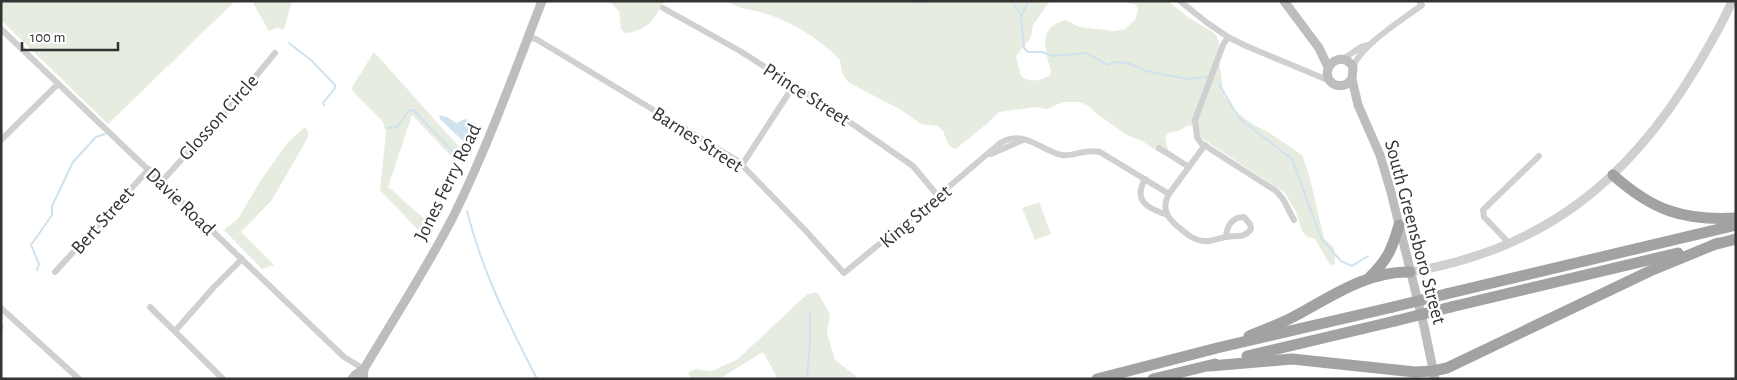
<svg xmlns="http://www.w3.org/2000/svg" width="1737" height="380" font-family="'Alegreya Sans',sans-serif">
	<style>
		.green { fill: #e6ecdf }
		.water { fill: #cfe2ee }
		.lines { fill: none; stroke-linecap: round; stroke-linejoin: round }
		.stream { stroke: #cfe2ee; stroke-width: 2 }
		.minor { stroke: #d0d0d0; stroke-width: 6 }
		.tertiary { stroke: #d0d0d0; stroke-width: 9 }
		.secondary { stroke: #bdbdbd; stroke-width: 9 }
		.trunk { stroke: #a2a2a2; stroke-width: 11 }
		.trunk-bridge { stroke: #a2a2a2; stroke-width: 11 }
		.labels { text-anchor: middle; stroke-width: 5; stroke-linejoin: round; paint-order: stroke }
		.street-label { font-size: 20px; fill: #333; stroke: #fff }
	</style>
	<rect width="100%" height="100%" fill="#fff"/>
	<g class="green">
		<polygon points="1,1 235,1 108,124 1,20"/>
		<polygon points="252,1 292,1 284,29 276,28 269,31"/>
		<path d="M609 1H664C654 20 649 29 627 33H625L621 29 619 11Z"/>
		<path d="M728 1H1050L1033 25 1031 37 1016 56 1021 76C1029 83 1042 81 1050 75L1051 71C1045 49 1037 27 1066 20L1079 27 1113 31 1125 29 1135 20 1138 10 1136 5 1124 1H1168L1189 18 1211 31 1216 35 1219 42 1220 69 1224 96 1237 112 1252 124 1268 132 1302 155 1309 175 1324 238 1334 248 1335 264 1332 265 1329 263 1315 239 1306 236 1302 231 1296 212 1285 193 1203 139 1192 126C1186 125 1185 128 1180 130 1172 133 1169 130 1165 138L1168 150 1163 155 1142 141 1127 135 1097 114 1089 106 1080 102H1063L1047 109 1036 107 999 112 988 123 958 147 954 149 948 144 943 131 938 126 921 124 901 110 848 82 842 73 840 60C820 39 792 22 764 13 751 9 739 10 728 1Z"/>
		<path d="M374 52 460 148 467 151 468 163 463 164 453 158 412 115 388 187C393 190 395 193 400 197 410 208 423 216 433 227L430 234 423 235 380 190 386 132 383 122 351 89Z"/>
		<polygon points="305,127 308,131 308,137 272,200 241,232 274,265 262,269 224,230 238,219 261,180 288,142"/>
		<polygon points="1039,202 1051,234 1035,240 1022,208"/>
		<polygon points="817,292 830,314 827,333 835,360 856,376 853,379 778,379 763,352 719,379 692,379 688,373 695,369 712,371 738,359 803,298 808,294"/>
	</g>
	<polygon class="water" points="439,115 447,117 456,123 465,119 476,124 476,126 468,142 465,143 440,119"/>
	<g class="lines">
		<g class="stream">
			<polyline points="913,1 918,3 925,1"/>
			<polyline points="1012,1 1021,15 1024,48 1028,52 1042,52 1052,56 1086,53 1108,65 1115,62 1128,63 1146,71 1187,79 1207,77"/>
			<polyline points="1022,15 1028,1"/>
			<polyline points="289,43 311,60 335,85 335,88 323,103 324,105"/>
			<polyline points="1219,84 1239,118 1292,159 1321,238 1341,261 1352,266 1368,256"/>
			<polyline points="386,128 397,127 409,110 413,110 460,159"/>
			<path d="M467 211C483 274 508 322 537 379"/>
			<polyline points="37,270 39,264 31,245 52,215 52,206 73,162 96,137 105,134"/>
			<polyline points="1,332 3,326"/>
			<polyline points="807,379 810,343 810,312"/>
		</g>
		<g class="minor">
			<polyline points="1180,1 1206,22 1228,37 1246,46 1330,81"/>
			<polyline points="663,8 740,51 838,114 913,166 938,196"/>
			<polyline points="1,29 344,357 364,369"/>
			<path d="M528 37 536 39 738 161 805 230 844 273 938 196 999 144C1023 127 1042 152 1062 155 1076 157 1084 148 1100 152L1169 194"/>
			<polyline points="1228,37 1223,45 1195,120 1197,137 1201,143 1276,191 1283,199 1294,220"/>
			<polyline points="1343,59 1361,47 1368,45"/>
			<path d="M1353 67C1361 45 1402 20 1422 5L1419 1"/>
			<polyline points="1,140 58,84"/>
			<path d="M1205 145 1169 194C1160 210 1169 220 1182 230 1188 235 1194 240 1203 241 1211 242 1218 238 1226 237 1236 235 1244 239 1251 229L1250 224 1244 217C1232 217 1227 226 1226 237"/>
			<polyline points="1159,148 1189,167"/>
			<polyline points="991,154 1023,140"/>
			<polyline points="742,165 794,85"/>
			<path d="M1145 179C1133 201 1147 208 1167 215"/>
			<polyline points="162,181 237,99 275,53"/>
			<polyline points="1510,244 1484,217 1483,210 1539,156"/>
			<polyline points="55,272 149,169"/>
			<polyline points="150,307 223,379"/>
			<polyline points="1,308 79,379"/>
			<polyline points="175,331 214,287 242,259"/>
		</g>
		<path class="tertiary" d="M1410 272C1542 250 1628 182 1696 68 1709 46 1722 25 1732 1"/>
		<g class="secondary">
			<polyline points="1284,1 1319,48 1328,67"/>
			<path d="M1352 79 1347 84C1342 86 1337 87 1332 83 1317 70 1341 47 1353 67L1352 79 1358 105 1380 155 1391 192 1424 326 1435 379"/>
			<polyline points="352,379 355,375 364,369"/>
			<path d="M363 379 364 369C394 318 427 268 454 215 488 146 514 73 542 1"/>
		</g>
		<g class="trunk">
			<path d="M1613 175C1652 210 1683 221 1736 218"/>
			<polyline points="1713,245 1736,239"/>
			<path d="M1370 277C1388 259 1392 249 1399 225"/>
			<polyline points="1446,294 1736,225"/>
			<polyline points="1451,307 1678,253"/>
			<path d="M1249 336C1264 330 1280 324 1295 316 1332 296 1367 271 1410 272"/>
			<polyline points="1247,356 1395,321"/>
			<polyline points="1210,366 1292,359 1415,372 1433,371 1447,368 1650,271 1718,243"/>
			<polyline points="1097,379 1217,348 1393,307"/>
			<polyline points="1153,379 1215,364"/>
		</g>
		<g class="trunk-bridge">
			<polyline points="1393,307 1446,294"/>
			<polyline points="1395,321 1451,307"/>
		</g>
	</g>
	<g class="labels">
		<g class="street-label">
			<text transform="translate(807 94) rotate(33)" y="7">Prince Street</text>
			<text transform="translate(218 117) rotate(-48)" y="7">Glosson Circle</text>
			<text transform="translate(698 139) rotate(33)" y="7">Barnes Street</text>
			<text transform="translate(447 182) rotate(-64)" y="7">Jones Ferry Road</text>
			<text transform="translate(181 201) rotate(44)" y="7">Davie Road</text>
			<text transform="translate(915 216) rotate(-40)" y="7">King Street</text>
			<text transform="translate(102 220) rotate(-48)" y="7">Bert Street</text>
			<text transform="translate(1416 232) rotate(75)" y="7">South Greensboro Street</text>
		</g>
	</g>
	<rect width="1737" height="380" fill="none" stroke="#333333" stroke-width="5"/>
	<path d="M22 42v8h96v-8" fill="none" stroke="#333333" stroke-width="2.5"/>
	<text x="30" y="42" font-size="15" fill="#333333" stroke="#ffffff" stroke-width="4" paint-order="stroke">100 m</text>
</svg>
